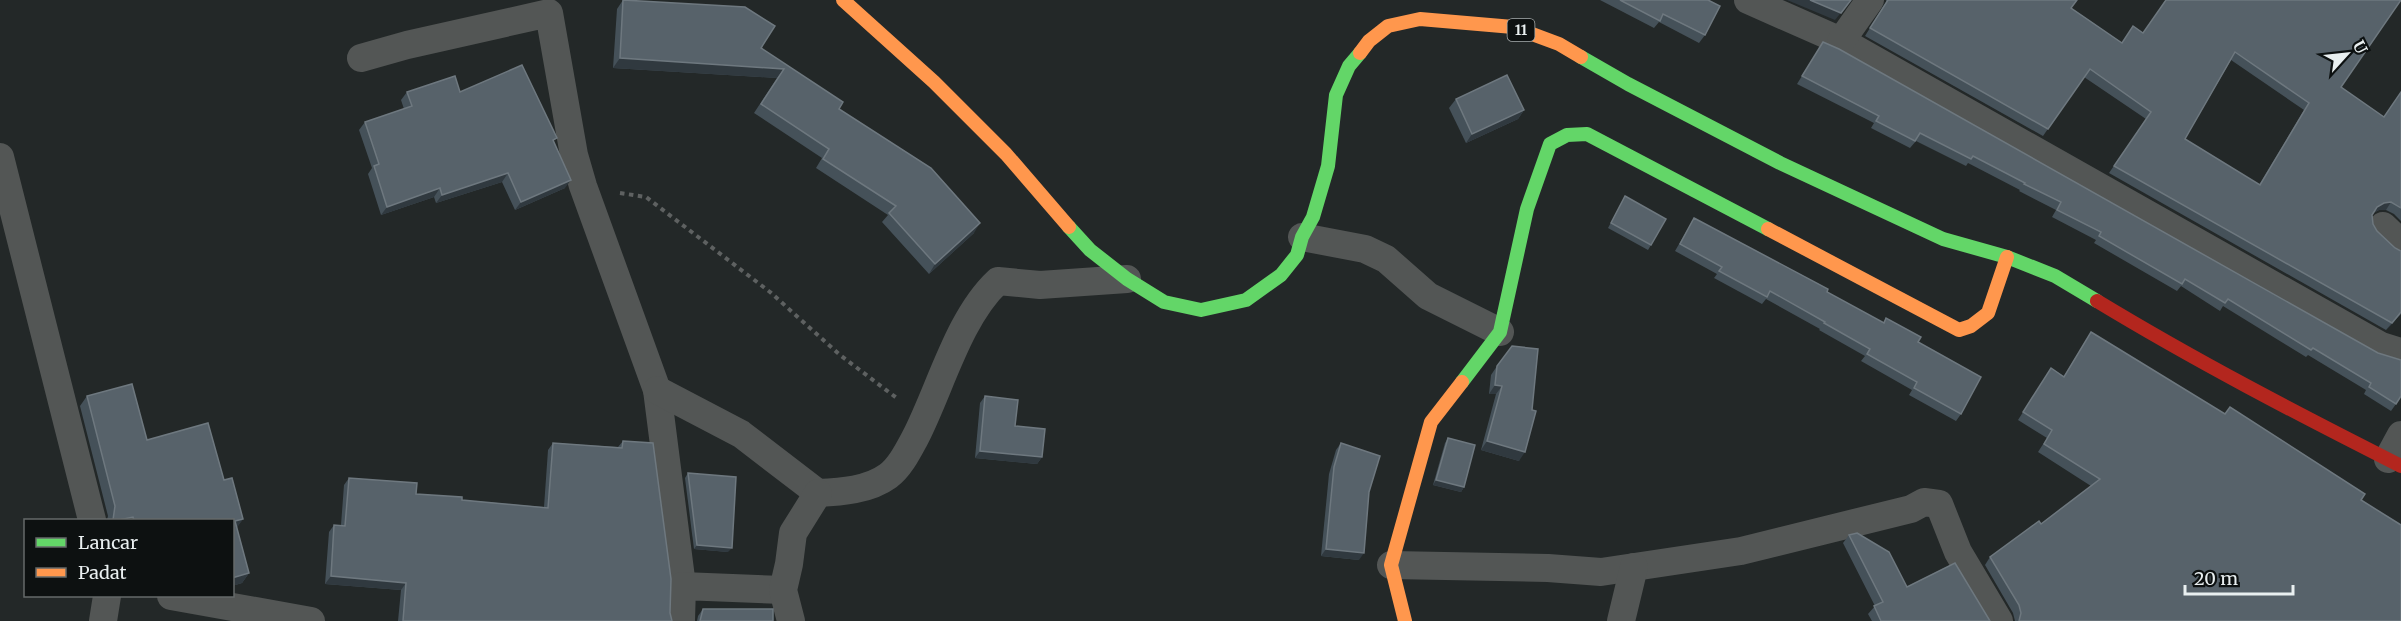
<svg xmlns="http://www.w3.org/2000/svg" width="2401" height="621" font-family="Merriweather,serif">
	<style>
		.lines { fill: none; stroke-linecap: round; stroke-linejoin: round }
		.path { stroke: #5e6161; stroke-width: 4; stroke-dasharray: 4.5 4.5; stroke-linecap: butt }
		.street { stroke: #535655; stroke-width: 28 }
		.fast { stroke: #63d668; stroke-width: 14 }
		.slow { stroke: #ff974d; stroke-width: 14 }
		.jam { stroke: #b3261e; stroke-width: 14 }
		.wall { fill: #455159; fill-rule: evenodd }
		.shaded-wall { fill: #30393f }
		.building { fill: #57626a; stroke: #6e787f; stroke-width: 1.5; fill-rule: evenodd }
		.labels { text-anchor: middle; stroke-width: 5; stroke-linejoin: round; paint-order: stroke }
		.shield { fill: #0d1111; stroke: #a7acad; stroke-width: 1.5 }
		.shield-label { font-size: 14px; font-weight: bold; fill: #e9eff0 }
	</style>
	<rect width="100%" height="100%" fill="#232828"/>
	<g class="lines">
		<polyline class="path" points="620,193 646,197 770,292 840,355 898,399"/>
		<g class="street">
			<polyline points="1748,0 1841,41 2381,346 2401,352"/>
			<polyline points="1841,41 1870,0"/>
			<polyline points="361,58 407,45 549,13 574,155 583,186 657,390 682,586"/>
			<polyline points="0,157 92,520"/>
			<polyline points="2383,226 2401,243"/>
			<polyline points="1302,237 1365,249 1386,259 1428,296 1500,332"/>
			<polyline points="657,390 741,434 818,493"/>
			<polyline points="2388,459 2401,435"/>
			<path d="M818 493C841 492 869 490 888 476 900 467 908 451 915 438 940 390 958 318 998 281L1040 285 1127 279"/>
			<polyline points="1391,565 1548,568 1601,572 1741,551 1911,509 1924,502 1939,504 1958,552 1999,621"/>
			<polyline points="171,596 311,621"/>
			<polyline points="103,621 107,596"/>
			<polyline points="681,621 682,586 783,590"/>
			<polyline points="791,621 783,590 789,564 793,533 818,493"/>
			<polyline points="1621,621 1634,567"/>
		</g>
		<g class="fast">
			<polyline points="1581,57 1628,84 1780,163 1943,239 2007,257 2055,276 2097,301"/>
			<polyline points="1069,227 1090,250 1127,279 1164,302 1201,310 1246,300 1281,275 1297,255 1302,237 1313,217 1328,166 1336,95 1349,66 1360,53"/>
			<polyline points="1462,382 1500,332 1527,209 1550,144 1567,135 1587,134 1768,229"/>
		</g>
		<g class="slow">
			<polyline points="843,0 934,82 1006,154 1069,227"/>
			<polyline points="1360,53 1369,41 1388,26 1420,19 1513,27 1559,44 1581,57"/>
			<polyline points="1768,229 1959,330 1971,326 1988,313 2007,257"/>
			<polyline points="1405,621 1391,565 1431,422 1462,382"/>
		</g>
		<path class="jam" d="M2097 301C2196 361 2298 414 2401 466"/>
	</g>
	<g class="wall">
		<polygon points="623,0 761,48 839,109 974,233 929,274 882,222 888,215 816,168 822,158 754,113 777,78 613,68 617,9"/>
		<polygon points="1600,0 1708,0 1705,35 1699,43 1659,22 1654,28"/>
		<path d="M1886 0H2077L2071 8 2122 43 2143 33 2166 0 2341 87 2384 117 2401 92V221L2394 214 2386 210H2379L2373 213 2372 215 2373 224 2377 231 2395 248 2401 251V314L2386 330 2109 173 2146 119 2084 77 2043 136 1865 36 1886 2ZM2231 60 2304 110 2259 185 2185 139Z"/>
		<polygon points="1823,42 2378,353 2396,404 2391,411 2364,394 2366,390 2308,355 2306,357 2223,306 2220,311 2181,286 2177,291 2094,243 2096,240 2052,217 2056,210 2019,191 2020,190 1968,163 1966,166 1916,141 1910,148 1871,128 1874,123 1797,84"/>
		<polygon points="407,92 460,92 554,143 565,188 515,210 502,182 436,203 434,197 381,215 368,174 372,168 359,130 365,122 404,109 401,100"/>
		<polygon points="1456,99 1524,110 1518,119 1466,143 1449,108"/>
		<polygon points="1625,196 1651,245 1648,250 1608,228"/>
		<polygon points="1694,218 1883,323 1886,318 1918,342 1961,414 1956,421 1909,395 1912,390 1861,361 1865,356 1819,330 1820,329 1766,299 1762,304 1714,278 1717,274 1675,251"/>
		<polygon points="2091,332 2225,414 2230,407 2361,500 2401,621 2015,621 2013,613 1985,565 1990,557 2041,524 2091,486 2038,452 2047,438 2018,420 2051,368 2064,376"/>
		<polygon points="1497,366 1532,410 1519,461 1481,450 1496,394 1489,394 1491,375"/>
		<polygon points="132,384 147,440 208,423 224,480 232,478 243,519 236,528 249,573 242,583 232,586 232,520 107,520 108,516 80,406 87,396"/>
		<polygon points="985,396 1015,426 1042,457 1037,464 975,458 980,403"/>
		<polygon points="1448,438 1464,487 1461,492 1433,485 1445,443"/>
		<polygon points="623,441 672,621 398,621 401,590 325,584 329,532 334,525 341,525 344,485 349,478 416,494 462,500 544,507 548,450 553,443 618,447"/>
		<polygon points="1341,443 1359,560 1321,556 1329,474 1336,450"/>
		<polygon points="688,473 728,552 694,549 685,478"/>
		<polygon points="1849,535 1907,587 1990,621 1872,621 1868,614 1875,606 1843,543"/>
		<polygon points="703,609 773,621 697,621 698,616"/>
	</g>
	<g class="shaded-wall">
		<polygon points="1787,0 1851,0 1835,20"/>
		<polygon points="620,58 784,69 777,78 613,68"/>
		<polygon points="1524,110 1518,119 1466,143 1472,134"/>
		<polygon points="508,173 502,182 436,203 442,195"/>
		<polygon points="571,180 565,188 515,210 521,202"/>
		<polygon points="440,188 434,197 381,215 387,207"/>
		<polygon points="2391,202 2386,210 2379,210 2371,214 2377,207 2384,203"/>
		<polygon points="980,223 974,233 929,274 935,264"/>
		<polygon points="2401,312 2401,314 2386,330 2392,323"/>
		<polygon points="1495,385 1502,386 1496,394 1489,394"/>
		<polygon points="1487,441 1525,452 1519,461 1481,450"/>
		<polygon points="980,451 1042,457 1037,464 975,458"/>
		<polygon points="1436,480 1464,487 1461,492 1433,485"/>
		<polygon points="133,517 130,520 119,520"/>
		<polygon points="243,519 236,529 235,521"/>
		<polygon points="697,545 732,548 728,552 694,549"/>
		<polygon points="1326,549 1364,553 1359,560 1321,556"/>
		<polygon points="249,573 242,583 232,586 232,578"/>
		<polygon points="331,576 406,583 401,590 325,584"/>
	</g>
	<g class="building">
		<polygon points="623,0 745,7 775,26 761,48 843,102 839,109 931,168 980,223 935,264 889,213 896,206 823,159 829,149 761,104 784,69 620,58"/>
		<polygon points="1620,0 1708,0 1720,6 1705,35 1663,14 1660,21"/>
		<polygon points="1810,0 1851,0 1841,13"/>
		<path d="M1888 0H2077L2071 8 2122 43 2133 26 2143 33 2166 0H2401L2341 87 2384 117 2401 92V208L2391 202 2384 203 2377 207 2372 215 2373 224 2377 231 2395 248 2401 251V312L2392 323 2114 166 2151 112 2090 69 2048 129 1870 28ZM2235 52 2309 103 2260 185 2185 139Z"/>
		<polygon points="1823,42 1839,49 2378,353 2401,360 2401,396 2396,404 2369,387 2371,383 2313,348 2311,350 2228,299 2225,303 2185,279 2182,284 2099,236 2101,232 2057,210 2061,202 2024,184 2025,183 1973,156 1971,159 1920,133 1915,141 1876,121 1879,116 1802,76"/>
		<polygon points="522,65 557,138 553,140 571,180 521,202 508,173 442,195 440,188 387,207 374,166 379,164 365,122 412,106 407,92 455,76 460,92"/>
		<polygon points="1507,75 1524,110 1472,134 1456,99"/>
		<polygon points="1625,196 1666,219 1651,245 1611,223"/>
		<polygon points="1694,218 1828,289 1827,292 1884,323 1886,318 1921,337 1918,342 1981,377 1961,414 1914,388 1917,382 1867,354 1870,349 1824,323 1825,322 1770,291 1767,297 1719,271 1722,267 1680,244"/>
		<polygon points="2091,332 2225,414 2230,407 2365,494 2361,500 2401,525 2401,621 2019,621 2021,613 2019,605 1990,557 2039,521 2041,524 2100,479 2044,444 2052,430 2023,412 2051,368 2064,377"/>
		<polygon points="1512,346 1538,349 1532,410 1536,411 1525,452 1487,441 1502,386 1495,385 1497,366"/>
		<polygon points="132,384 147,440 208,423 224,480 232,478 243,519 235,521 249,573 232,578 232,520 134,520 133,517 119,520 113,520 115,506 87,396"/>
		<polygon points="985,396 1018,400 1015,426 1045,429 1042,457 980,451"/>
		<polygon points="1448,438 1475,445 1464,487 1436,480"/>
		<polygon points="623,441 653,443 671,579 670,613 672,621 403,621 406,583 331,576 334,525 345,526 349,478 417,483 416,494 462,497 462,500 548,508 553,443 622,448"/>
		<polygon points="1341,443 1380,456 1369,492 1364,553 1326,549 1334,467"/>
		<polygon points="688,473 736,477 732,548 697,545"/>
		<polygon points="1857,533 1889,552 1907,587 1955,563 1990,621 1881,621 1874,606 1883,602 1849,535"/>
		<polygon points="703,609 773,609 773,621 700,621"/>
	</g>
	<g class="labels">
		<rect class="shield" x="1507.5" y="19" width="27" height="22" rx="4.5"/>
		<g class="shield-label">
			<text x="1521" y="35">11</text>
		</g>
	</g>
	<rect x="24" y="519" width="210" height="78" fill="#0d1111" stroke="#656a6a" stroke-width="1.5"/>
	<rect x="36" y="538" width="30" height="9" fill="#63d668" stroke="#656a6a" stroke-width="1.5"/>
	<text x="78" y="549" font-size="18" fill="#e9eff0">Lancar</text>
	<rect x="36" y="568" width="30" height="9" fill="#ff974d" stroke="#656a6a" stroke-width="1.5"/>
	<text x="78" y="579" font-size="18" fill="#e9eff0">Padat</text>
	<g transform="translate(2347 54) rotate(63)" stroke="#0d1111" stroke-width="4.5" paint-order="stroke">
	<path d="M0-4.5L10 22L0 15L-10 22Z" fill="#e9eff0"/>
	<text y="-9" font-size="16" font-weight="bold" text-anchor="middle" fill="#e9eff0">U</text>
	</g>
	<path d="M2185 585v9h108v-9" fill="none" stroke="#e9eff0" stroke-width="3"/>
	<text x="2194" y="585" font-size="18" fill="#e9eff0" stroke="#0d1111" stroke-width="4.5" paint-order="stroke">20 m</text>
</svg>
